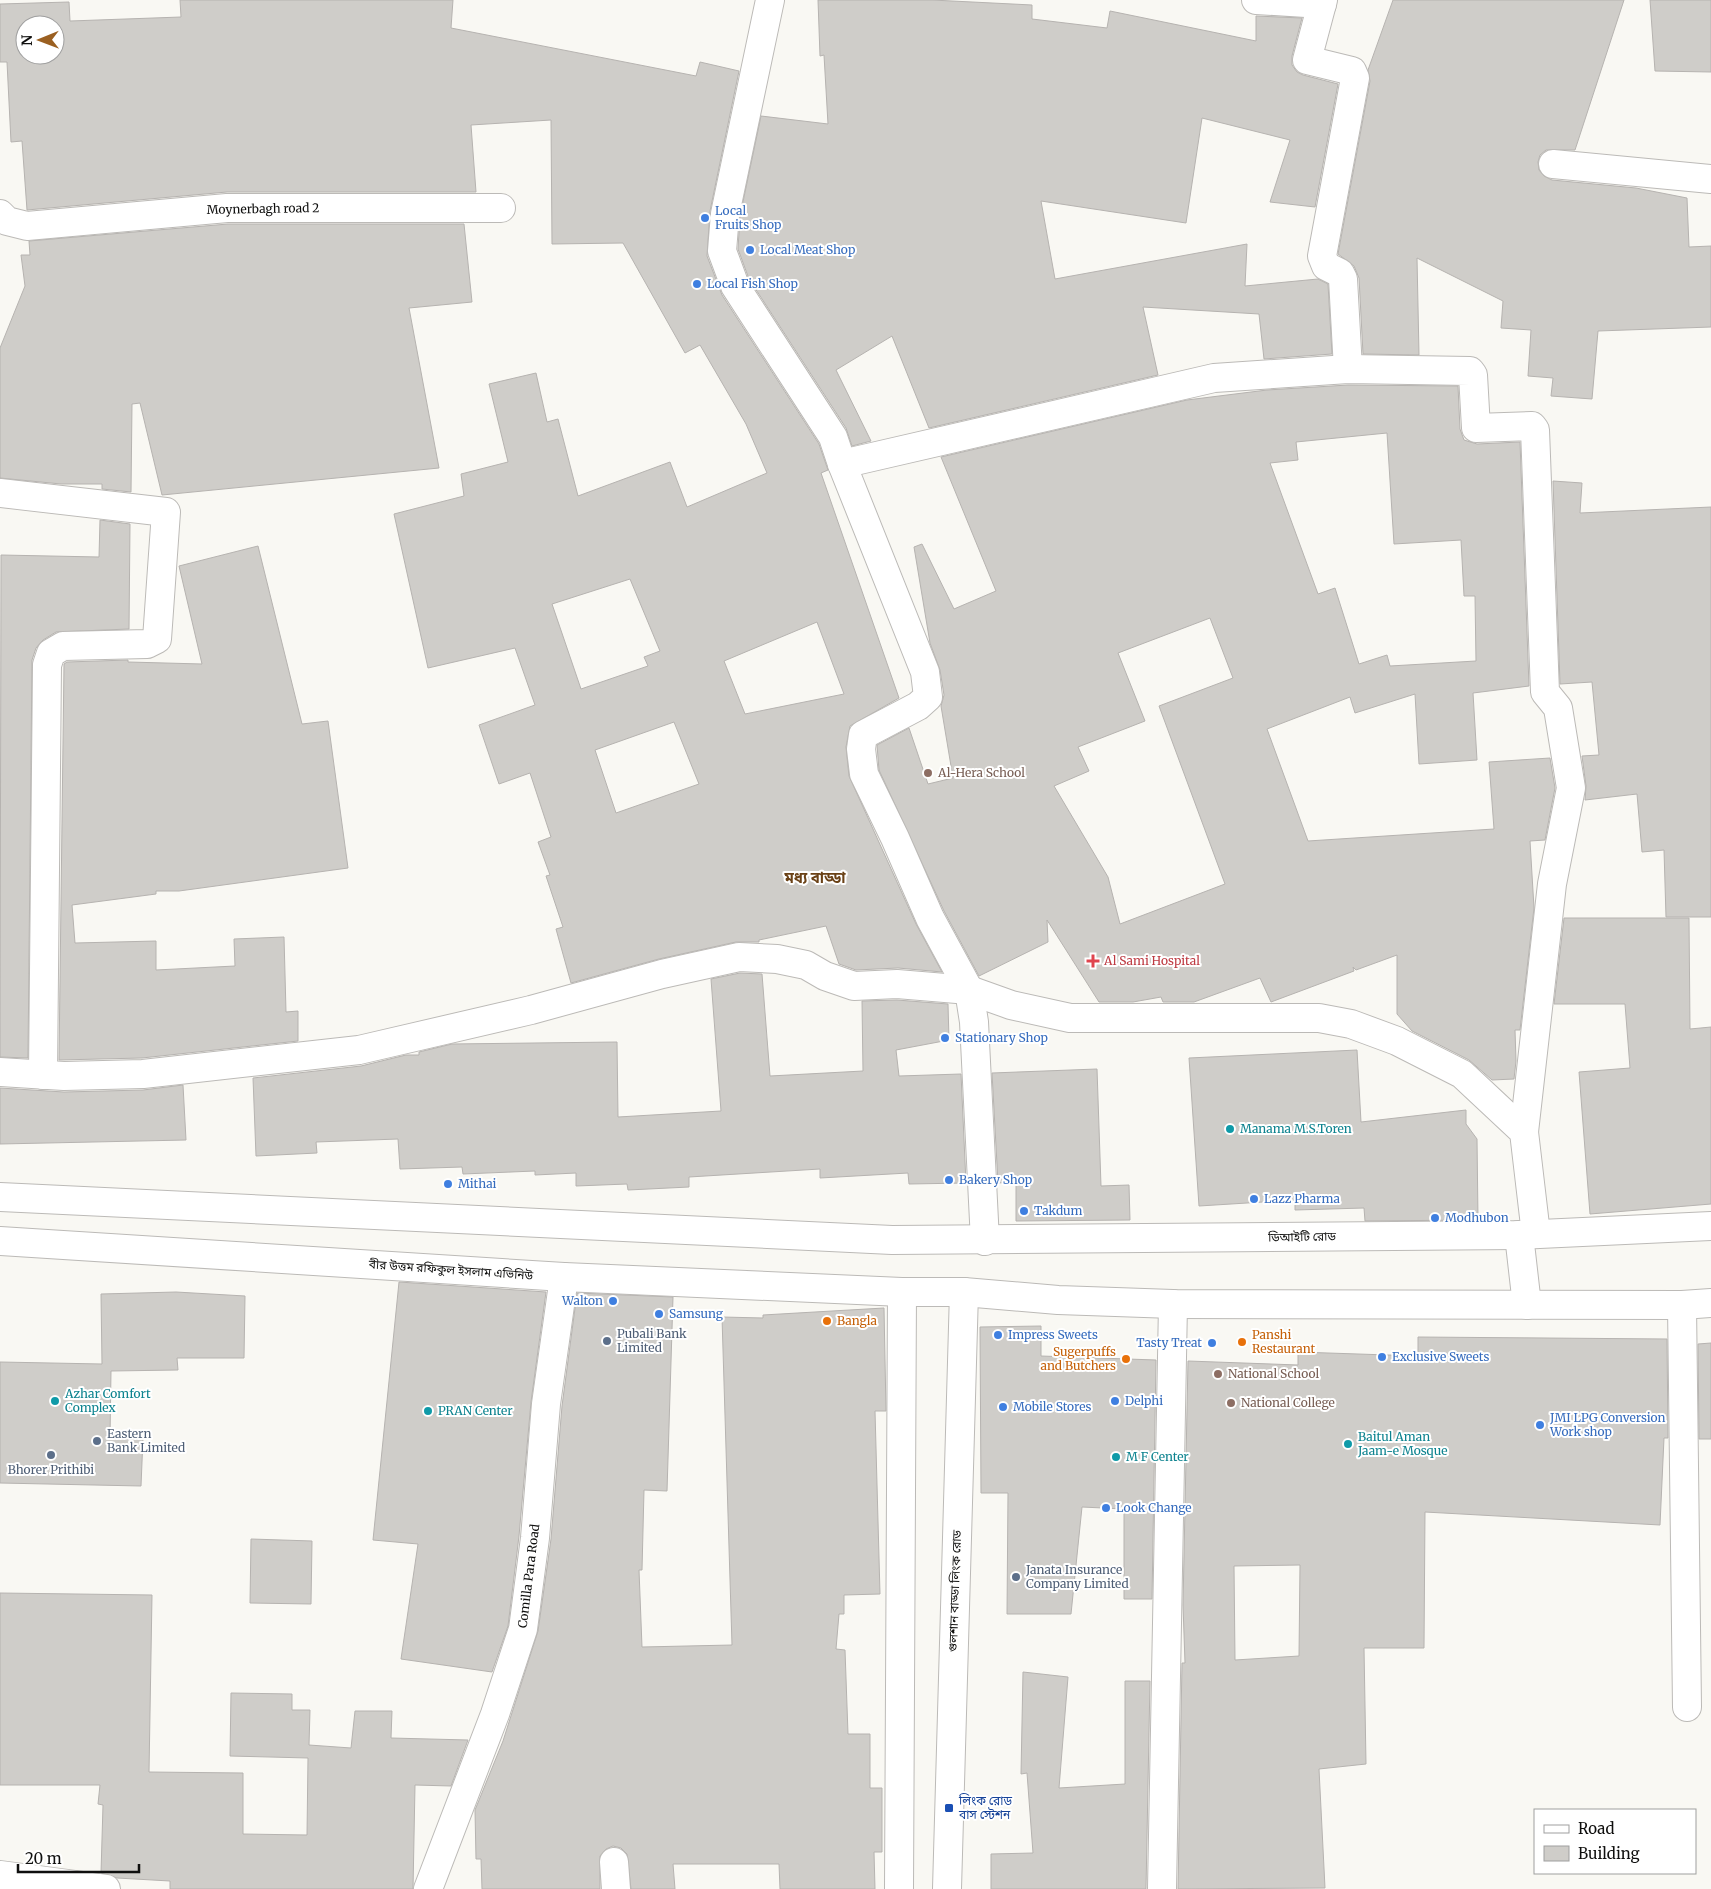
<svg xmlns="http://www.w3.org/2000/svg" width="1711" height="1889" font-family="Merriweather,'Noto Sans Bengali',serif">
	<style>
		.building { fill: #cfcdc9; stroke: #b6b3b0; fill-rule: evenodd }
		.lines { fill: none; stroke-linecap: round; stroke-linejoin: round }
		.street-casing { stroke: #bcbab7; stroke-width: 30 }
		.primary-casing { stroke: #bcbab7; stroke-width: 30 }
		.street { stroke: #fff; stroke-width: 28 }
		.primary { stroke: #fff; stroke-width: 28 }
		.shop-dot { fill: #3f7fe0; stroke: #fff; stroke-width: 2 }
		.education-dot { fill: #8d6e63; stroke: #fff; stroke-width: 2 }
		.health-dot { fill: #e0444e; stroke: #fff; stroke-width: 2 }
		.culture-dot { fill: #0f9aa8; stroke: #fff; stroke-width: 2 }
		.food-dot { fill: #e8710a; stroke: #fff; stroke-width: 2 }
		.service-dot { fill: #5c6f8a; stroke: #fff; stroke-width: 2 }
		.transit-dot { fill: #1a4fb4; stroke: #fff; stroke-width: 2 }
		.labels { text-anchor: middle; stroke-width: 4; stroke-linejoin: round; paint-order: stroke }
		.street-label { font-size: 12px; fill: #0f0f0e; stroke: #fff }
		.shop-label { font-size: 12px; fill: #366cbe; stroke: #fff; text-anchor: start }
		.education-label { font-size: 12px; fill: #785e54; stroke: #fff; text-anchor: start }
		.health-label { font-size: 12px; fill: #be3a42; stroke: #fff; text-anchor: start }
		.culture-label { font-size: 12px; fill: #0d838f; stroke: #fff; text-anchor: start }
		.food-label { font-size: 12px; fill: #c56008; stroke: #fff; text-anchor: start }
		.service-label { font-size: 12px; fill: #4e5e75; stroke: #fff; text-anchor: start }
		.transit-label { font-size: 12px; fill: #164399; stroke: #fff; text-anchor: start }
		.quarter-label { font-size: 15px; font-weight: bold; fill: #6a4116; stroke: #fff }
	</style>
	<rect width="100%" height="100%" fill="#f9f8f3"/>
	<g class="building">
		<path d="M180 0H453L451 28 696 76 700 62 739 71 710 211 707 256 722 295 819 444 828 470 821 473 899 698 850 726 846 747 849 776 916 924 942 972 898 968 856 970 839 964 826 926 759 940V942H736L659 959 571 983 556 929 563 927 546 876 550 875 538 842 551 837 530 773 499 784 479 725 535 705 515 648 428 668 394 514 464 496 461 474 508 462 489 384 536 373 547 422 558 419 578 496 670 462 687 507 767 473 746 424 700 345 685 353 623 243 552 244 551 120 471 125 476 192H227L27 210 22 141 11 142 7 62H0V4L69 2 70 21 181 17ZM25 25H55V55H25ZM630 579 660 651 644 657 648 666 581 689 552 604ZM817 622 844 694 745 714 724 661ZM674 722 699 784 616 813 595 750Z"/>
		<polygon points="818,0 932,0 1032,5 1032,19 1107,28 1110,11 1256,41 1256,16 1302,18 1292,56 1292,65 1297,72 1303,75 1338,84 1315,207 1270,202 1290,140 1202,118 1186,223 1041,201 1055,279 1247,244 1245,286 1318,279 1328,284 1332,354 1264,359 1259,314 1143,307 1158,375 929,428 892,336 836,370 871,441 852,446 846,428 749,279 738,249 740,216 761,116 828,124 824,55 820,56"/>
		<polygon points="1393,0 1624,0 1575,150 1546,150 1540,155 1538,162 1539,170 1544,176 1552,180 1636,188 1687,198 1689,247 1711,246 1711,327 1598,331 1592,399 1551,396 1553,378 1528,376 1531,330 1501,328 1503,301 1417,258 1419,355 1363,354 1359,278 1354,266 1338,254 1370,81 1368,70"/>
		<polygon points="1650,0 1711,0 1711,72 1655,71"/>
		<polygon points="228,224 464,224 472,302 409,308 439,468 162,495 140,403 132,404 131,492 102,489 102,484 61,484 0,478 0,348 25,286 21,255 30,255 29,241"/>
		<path d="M1348 385 1458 386 1460 429 1464 440 1477 444 1520 442 1529 686 1473 693 1477 760 1419 764 1415 694 1355 713 1350 697 1267 729 1308 841 1494 829 1489 762 1550 758 1555 788 1545 840 1530 841 1534 908 1520 1030H1515L1516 1061 1514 1079 1492 1080 1469 1060 1412 1031 1397 1014V955L1356 970 1353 967 1354 971 1271 1002 1260 978 1194 1002H1163L1161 997 1133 1002H1099L1047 920 1048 942 979 976 944 911 879 770 877 745 909 728 928 784 953 778 941 706 944 695 940 670 930 643 914 547 922 544 954 609 996 591 941 457 1187 400 1267 390ZM1387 433 1394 544 1461 540 1464 596H1475L1476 661 1390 666 1387 655 1359 664 1335 588 1318 594 1270 463 1298 460 1296 442ZM1210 618 1233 678 1159 706 1225 884 1120 924 1108 877 1054 786 1089 771 1078 747 1145 721 1118 653Z"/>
		<polygon points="1553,481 1582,483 1580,513 1711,507 1711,917 1666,917 1664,850 1642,852 1637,794 1585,800 1586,786 1582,756 1599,755 1592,682 1560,684"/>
		<polygon points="100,520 130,524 129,629 56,632 43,640 36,648 32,660 28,1058 0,1057 1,555 99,557"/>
		<polygon points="258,546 302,724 328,721 348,868 179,891 156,891 156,894 72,905 75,943 156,941 156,970 235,966 234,939 284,937 286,1012 298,1011 298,1041 142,1058 59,1060 64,664 67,662 128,660 128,662 202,664 179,566"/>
		<polygon points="1564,918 1689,918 1690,1029 1711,1027 1711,1204 1590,1214 1579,1072 1630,1068 1625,1004 1554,1004"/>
		<polygon points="740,973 762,974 770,1076 863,1071 862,1001 897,1000 948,1004 949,1040 896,1050 899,1076 961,1074 966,1183 909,1184 908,1173 820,1178 820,1169 689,1177 689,1187 628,1190 627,1184 576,1186 576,1173 535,1175 535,1171 463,1174 462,1167 400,1169 398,1139 316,1142 317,1153 256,1156 253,1078 361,1066 406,1055 419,1055 419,1052 452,1044 617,1042 618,1117 721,1111 711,979"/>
		<polygon points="1357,1050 1361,1122 1466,1110 1466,1124 1477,1139 1478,1220 1365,1221 1364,1208 1295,1210 1295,1200 1199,1206 1189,1058"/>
		<polygon points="1097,1069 1101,1186 1129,1185 1130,1220 1016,1221 1016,1182 998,1183 992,1073"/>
		<polygon points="183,1085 186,1140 0,1144 0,1088 64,1092 143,1090"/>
		<polygon points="399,1282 546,1292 531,1402 519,1536 508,1626 492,1672 401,1659 418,1544 373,1540"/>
		<polygon points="176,1292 245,1296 244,1358 177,1358 178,1370 111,1371 110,1438 143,1438 141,1486 0,1483 0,1362 102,1364 101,1294"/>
		<polygon points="577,1293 673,1297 667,1491 644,1490 642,1570 639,1570 642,1647 732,1645 722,1317 763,1318 763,1315 884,1308 886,1411 875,1411 880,1594 844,1595 844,1614 839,1614 836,1649 845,1650 848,1734 870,1734 870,1788 882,1788 882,1852 874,1852 875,1889 780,1889 779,1864 673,1864 675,1889 631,1889 627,1854 621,1848 613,1846 606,1849 600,1856 600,1889 482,1889 481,1859 476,1859 475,1810 503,1741 538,1631 551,1539 562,1406"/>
		<polygon points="1041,1326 1041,1356 1156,1360 1152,1599 1124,1599 1124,1509 1082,1507 1071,1614 1007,1614 1008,1493 981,1493 980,1327"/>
		<path d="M1418 1337 1667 1339 1668 1438H1664L1660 1525 1425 1512 1424 1648H1364L1366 1764 1319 1769 1325 1888 1178 1889 1182 1663H1185L1183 1605 1188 1361 1298 1365V1352L1418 1356ZM1300 1565 1299 1656 1235 1660 1234 1566Z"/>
		<polygon points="1711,1343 1711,1439 1699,1439 1698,1344"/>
		<polygon points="251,1539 312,1541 311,1604 250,1603"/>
		<polygon points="0,1593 152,1595 149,1772 243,1773 243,1834 307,1835 308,1758 230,1756 231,1693 292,1694 292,1710 310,1710 309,1745 351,1748 355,1711 392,1711 391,1738 468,1740 451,1786 415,1785 413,1889 170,1889 170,1881 117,1878 101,1873 103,1805 98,1804 100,1785 0,1785"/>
		<polygon points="1023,1672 1068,1677 1059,1788 1125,1784 1125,1681 1150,1681 1146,1889 991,1889 991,1854 1033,1853 1027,1773 1021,1774"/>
	</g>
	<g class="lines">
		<g class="street-casing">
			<g id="street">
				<polyline points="770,0 725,214 722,251 735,286 833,437 842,464 925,672 928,697 918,706 863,735 861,749 864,774 895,838 930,918 969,990 974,1022 985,1241"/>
				<polyline points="1256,0 1322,4"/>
				<polyline points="1323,0 1307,60 1352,71 1355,78 1322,256 1326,266 1340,273 1343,279 1348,369"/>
				<polyline points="1553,164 1711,179"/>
				<polyline points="0,214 7,221 27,226 227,208 501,208"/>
				<polyline points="842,464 1214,378 1348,369 1470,371 1473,375 1476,428 1532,426 1535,430 1545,692 1558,708 1571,788 1552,884 1524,1132"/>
				<polyline points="0,493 166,512 157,639 147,644 63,646 51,653 47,665 43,1075"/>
				<polyline points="0,1072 64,1076 143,1074 359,1050 531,1010 662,974 739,957 777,959 806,965 825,976 854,986 897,984 969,990 1011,1005 1070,1018 1319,1018 1351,1024 1397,1041 1462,1074 1524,1132 1536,1234"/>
				<polyline points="1682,1305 1687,1707"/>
				<polyline points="614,1862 616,1889"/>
				<polyline points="0,1875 106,1889"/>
				<polyline points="428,1889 495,1714 523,1629 535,1538 546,1404 564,1277"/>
				<polyline points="1162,1889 1173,1304"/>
			</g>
		</g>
		<g class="primary-casing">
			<g id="primary">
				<polyline points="0,1197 892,1240 1519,1235 1711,1226"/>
				<polyline points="1519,1235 1527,1305"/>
				<polyline points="0,1241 564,1277 902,1292 964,1292 1058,1300 1173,1304 1682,1305 1711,1303"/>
				<polyline points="899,1889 902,1292"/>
				<polyline points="947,1889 964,1292"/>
			</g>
		</g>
		<use href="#street" class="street"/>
		<use href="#primary" class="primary"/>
	</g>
	<g class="shop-dot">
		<circle cx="705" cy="218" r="5"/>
		<circle cx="750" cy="250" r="5"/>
		<circle cx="697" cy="284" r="5"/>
		<circle cx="945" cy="1038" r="5"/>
		<circle cx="949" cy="1180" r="5"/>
		<circle cx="448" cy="1184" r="5"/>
		<circle cx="1254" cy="1199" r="5"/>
		<circle cx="1024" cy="1211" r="5"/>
		<circle cx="1435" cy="1218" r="5"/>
		<circle cx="613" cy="1301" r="5"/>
		<circle cx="659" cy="1314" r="5"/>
		<circle cx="998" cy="1335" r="5"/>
		<circle cx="1212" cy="1343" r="5"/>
		<circle cx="1382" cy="1357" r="5"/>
		<circle cx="1115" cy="1401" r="5"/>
		<circle cx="1003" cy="1407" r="5"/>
		<circle cx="1540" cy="1425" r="5"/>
		<circle cx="1106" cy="1508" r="5"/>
	</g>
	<g class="education-dot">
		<circle cx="928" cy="773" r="5"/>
		<circle cx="1218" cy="1374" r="5"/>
		<circle cx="1231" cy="1403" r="5"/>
	</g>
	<path class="health-dot" d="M1090.5 953.5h5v5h5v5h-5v5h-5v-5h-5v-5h5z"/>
	<g class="culture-dot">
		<circle cx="1230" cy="1129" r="5"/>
		<circle cx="55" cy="1401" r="5"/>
		<circle cx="428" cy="1411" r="5"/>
		<circle cx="1348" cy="1444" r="5"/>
		<circle cx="1116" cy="1457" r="5"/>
	</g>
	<g class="food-dot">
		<circle cx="827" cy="1321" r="5"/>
		<circle cx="1242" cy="1342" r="5"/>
		<circle cx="1126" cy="1359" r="5"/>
	</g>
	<g class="service-dot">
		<circle cx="607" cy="1341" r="5"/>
		<circle cx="97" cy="1441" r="5"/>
		<circle cx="51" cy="1455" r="5"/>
		<circle cx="1016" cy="1577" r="5"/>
	</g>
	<rect class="transit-dot" x="944" y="1803" width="10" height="10" rx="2.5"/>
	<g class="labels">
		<g class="street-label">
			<text transform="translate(263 209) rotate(-1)" y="4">Moynerbagh road 2</text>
			<text transform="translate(1302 1237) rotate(-1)" y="4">ডিআইটি রোড</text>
			<text transform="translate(451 1270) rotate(4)" y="4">বীর উত্তম রফিকুল ইসলাম এভিনিউ</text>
			<text transform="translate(529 1576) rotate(-83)" y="4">Comilla Para Road</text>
			<text transform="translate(955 1591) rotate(-88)" y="4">গুলশান বাড্ডা লিংক রোড</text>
		</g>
		<g class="shop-label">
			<text x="715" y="215">Local<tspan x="715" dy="14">Fruits Shop</tspan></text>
			<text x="760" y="254">Local Meat Shop</text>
			<text x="707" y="288">Local Fish Shop</text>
			<text x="955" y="1042">Stationary Shop</text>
			<text x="959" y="1184">Bakery Shop</text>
			<text x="458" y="1188">Mithai</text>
			<text x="1264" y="1203">Lazz Pharma</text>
			<text x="1034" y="1215">Takdum</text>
			<text x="1445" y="1222">Modhubon</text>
			<text x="603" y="1305" text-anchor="end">Walton</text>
			<text x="669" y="1318">Samsung</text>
			<text x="1008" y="1339">Impress Sweets</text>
			<text x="1202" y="1347" text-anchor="end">Tasty Treat</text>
			<text x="1392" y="1361">Exclusive Sweets</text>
			<text x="1125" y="1405">Delphi</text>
			<text x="1013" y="1411">Mobile Stores</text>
			<text x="1550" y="1422">JMI LPG Conversion<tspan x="1550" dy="14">Work shop</tspan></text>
			<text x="1116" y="1512">Look Change</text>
		</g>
		<g class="education-label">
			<text x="938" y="777">Al-Hera School</text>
			<text x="1228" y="1378">National School</text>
			<text x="1241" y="1407">National College</text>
		</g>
		<g class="health-label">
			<text x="1104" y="965">Al Sami Hospital</text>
		</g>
		<g class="culture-label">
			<text x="1240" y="1133">Manama M.S.Toren</text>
			<text x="65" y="1398">Azhar Comfort<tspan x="65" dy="14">Complex</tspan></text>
			<text x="438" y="1415">PRAN Center</text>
			<text x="1358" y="1441">Baitul Aman<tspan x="1358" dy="14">Jaam-e Mosque</tspan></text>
			<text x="1126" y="1461">M F Center</text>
		</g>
		<g class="food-label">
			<text x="837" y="1325">Bangla</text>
			<text x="1252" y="1339">Panshi<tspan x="1252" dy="14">Restaurant</tspan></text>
			<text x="1116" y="1356" text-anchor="end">Sugerpuffs<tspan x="1116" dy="14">and Butchers</tspan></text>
		</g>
		<g class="service-label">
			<text x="617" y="1338">Pubali Bank<tspan x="617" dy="14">Limited</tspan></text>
			<text x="107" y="1438">Eastern<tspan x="107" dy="14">Bank Limited</tspan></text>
			<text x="51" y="1474" text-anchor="middle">Bhorer Prithibi</text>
			<text x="1026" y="1574">Janata Insurance<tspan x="1026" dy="14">Company Limited</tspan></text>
		</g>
		<g class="transit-label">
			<text x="959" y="1805">লিংক রোড<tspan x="959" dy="14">বাস স্টেশন</tspan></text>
		</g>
		<g class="quarter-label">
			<text x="815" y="883">মধ্য বাড্ডা</text>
		</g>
	</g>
	<rect x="1534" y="1809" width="162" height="65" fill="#ffffff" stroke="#9f9f9f"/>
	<rect x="1544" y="1825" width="25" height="8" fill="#ffffff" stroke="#9f9f9f"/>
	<text x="1578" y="1834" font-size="15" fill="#0f0f0e">Road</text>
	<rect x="1544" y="1846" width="25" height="15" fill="#cfcdc9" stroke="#9f9f9f"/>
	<text x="1578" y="1859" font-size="15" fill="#0f0f0e">Building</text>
	<g transform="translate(40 40) rotate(269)"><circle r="24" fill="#ffffff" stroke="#9f9f9f"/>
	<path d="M0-4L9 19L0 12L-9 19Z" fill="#9b6021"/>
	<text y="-8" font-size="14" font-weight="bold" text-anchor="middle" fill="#0f0f0e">N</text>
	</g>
	<path d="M18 1864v8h121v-8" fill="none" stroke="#0f0f0e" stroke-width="2.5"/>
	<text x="25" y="1864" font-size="15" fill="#0f0f0e" stroke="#ffffff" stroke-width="4" paint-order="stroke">20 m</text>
</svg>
